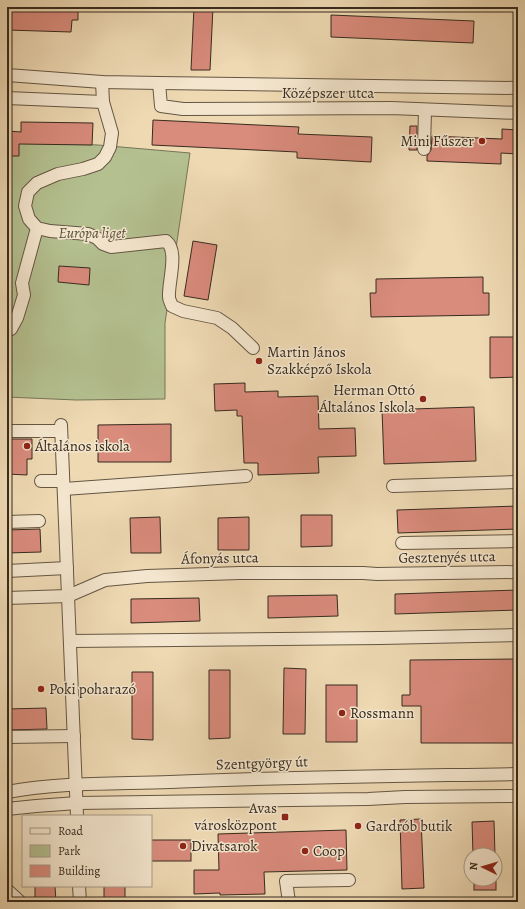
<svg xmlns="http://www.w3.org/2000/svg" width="525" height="909" font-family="Alegreya,serif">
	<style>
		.green { fill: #b4c090; stroke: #767657 }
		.building { fill: #d98b7c; stroke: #372b1e }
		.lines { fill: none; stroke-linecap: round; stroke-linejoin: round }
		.minor-casing { stroke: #655643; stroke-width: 14 }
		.minor { stroke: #f4e6ce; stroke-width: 12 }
		.poi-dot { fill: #8f2418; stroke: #f4e6ce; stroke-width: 1.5 }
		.labels { text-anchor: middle; stroke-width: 3; stroke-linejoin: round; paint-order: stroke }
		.street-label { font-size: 15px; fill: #372b1e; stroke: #f4e6ce }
		.poi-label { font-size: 15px; fill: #372b1e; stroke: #f4e6ce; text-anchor: start }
		.park-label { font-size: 15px; font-style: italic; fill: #56503a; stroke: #f4e6ce }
	</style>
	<rect width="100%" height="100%" fill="#eed9b3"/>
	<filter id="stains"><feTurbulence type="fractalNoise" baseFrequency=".005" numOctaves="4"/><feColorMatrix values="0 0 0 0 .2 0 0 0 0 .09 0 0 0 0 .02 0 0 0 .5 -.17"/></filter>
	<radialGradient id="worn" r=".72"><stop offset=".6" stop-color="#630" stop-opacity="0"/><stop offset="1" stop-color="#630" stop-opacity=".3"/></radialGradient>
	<polygon class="green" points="7,142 98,145 190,153 165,323 165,399 76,400 7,397"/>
	<g class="building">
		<polygon points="7,7 72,7 72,8 78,8 78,20 72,20 71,32 7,30"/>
		<polygon points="194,7 213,7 210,70 191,70"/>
		<polygon points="331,15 474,21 473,43 331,37"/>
		<polygon points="153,120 299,127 298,134 372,137 371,162 297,158 297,152 152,145"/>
		<polygon points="21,122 93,123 92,145 19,144 19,156 7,156 7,131 21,132"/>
		<polygon points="410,126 417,126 417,150 409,150"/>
		<polygon points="502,129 518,130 518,154 501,153 501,164 427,161 427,156 431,150 432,136 502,139"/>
		<polygon points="193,241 217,245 208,300 184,296"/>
		<polygon points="59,266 90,268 89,285 58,282"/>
		<polygon points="483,277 483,293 489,293 489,315 371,317 370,293 376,293 376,279"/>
		<polygon points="490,337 518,337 518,377 490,378"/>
		<polygon points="245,383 245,392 278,391 278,397 318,396 319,429 355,428 356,456 318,457 319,473 258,475 258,463 244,463 242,416 237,416 237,410 215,411 214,384"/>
		<polygon points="474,407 476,461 384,464 382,410"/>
		<polygon points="171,424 171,462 98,462 98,425"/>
		<polygon points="7,439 32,439 32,459 27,459 27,475 7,474"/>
		<polygon points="518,506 518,529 398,533 397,510"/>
		<polygon points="301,515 332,515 332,546 301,547"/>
		<polygon points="160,517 161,553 131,553 130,518"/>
		<polygon points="249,517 249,550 218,550 218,518"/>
		<polygon points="40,529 41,552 7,553 7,530"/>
		<polygon points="518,590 518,610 395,614 395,594"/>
		<polygon points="337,595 338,616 268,618 268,596"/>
		<polygon points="199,598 200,621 131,623 131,599"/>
		<polygon points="518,659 518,703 515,703 515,743 421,743 421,706 402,706 402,695 410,695 410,660"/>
		<polygon points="284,668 306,669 305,734 283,734"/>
		<polygon points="209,670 230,670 230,738 209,739"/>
		<polygon points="132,672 153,672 153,740 132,739"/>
		<rect x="326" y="685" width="31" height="57"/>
		<polygon points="46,708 47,729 7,730 7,709"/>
		<polygon points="421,819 424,888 402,889 400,820"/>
		<polygon points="494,821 495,855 473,855 472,822"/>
		<polygon points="346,830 347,870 264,872 265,894 220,895 220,893 194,894 194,870 219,870 218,834"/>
		<rect x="151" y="840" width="40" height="21"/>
		<rect x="474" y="879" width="22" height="11"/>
		<polygon points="35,886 55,886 56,902 35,902"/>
		<rect x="104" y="886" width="21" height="16"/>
	</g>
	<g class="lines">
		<g class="minor-casing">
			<g id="minor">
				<polyline points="7,75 102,82 159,83 518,88"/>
				<path d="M102 82 103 102 112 133 110 147 105 157 98 164 83 169 58 174 37 183 28 192 25 206 29 219 37 228 50 231 88 234 97 238 103 244 111 247 166 241C179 251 168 282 169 297 169 300 171 303 172 306L183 311 217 318 232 328 253 348"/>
				<polyline points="159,83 161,106 183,109 391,108 518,113"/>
				<polyline points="7,98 103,102"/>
				<polyline points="424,149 425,110"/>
				<polyline points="7,331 11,329 17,318 24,295 22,283 37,228"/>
				<polyline points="61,425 77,816"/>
				<polyline points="7,431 61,431"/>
				<polyline points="41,481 63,481"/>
				<polyline points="393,486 518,482"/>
				<polyline points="64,489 246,476"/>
				<polyline points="7,522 39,521"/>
				<polyline points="402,543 518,541"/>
				<polyline points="7,571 67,568"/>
				<polyline points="7,598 68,596 105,580 147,576 240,573 363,573 377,574 518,572"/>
				<polyline points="70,641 381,638 518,635"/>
				<polyline points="7,737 74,736"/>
				<path d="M7 792C60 782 116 784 170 782 286 777 402 776 518 774"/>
				<polyline points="7,809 36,806 77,803 368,799 405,797 518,796"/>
				<polyline points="79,886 80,902"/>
				<polyline points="7,890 20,902"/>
				<polyline points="289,902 286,881 349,880"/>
			</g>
		</g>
		<use href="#minor" class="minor"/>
	</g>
	<g class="poi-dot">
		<circle cx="482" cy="141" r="4"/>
		<circle cx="259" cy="361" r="4"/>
		<circle cx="423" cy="399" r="4"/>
		<circle cx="27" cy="446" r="4"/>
		<circle cx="41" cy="689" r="4"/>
		<circle cx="342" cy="713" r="4"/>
		<rect x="281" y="813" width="8" height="8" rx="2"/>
		<circle cx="358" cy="826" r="4"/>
		<circle cx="183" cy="846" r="4"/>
		<circle cx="305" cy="851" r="4"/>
	</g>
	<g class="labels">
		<g class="street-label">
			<text x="328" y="98">Középszer utca</text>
			<text transform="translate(447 557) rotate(-1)" y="5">Gesztenyés utca</text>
			<text transform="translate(220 558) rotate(-1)" y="5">Áfonyás utca</text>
			<text transform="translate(262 763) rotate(-2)" y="5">Szentgyörgy út</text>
		</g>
		<g class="poi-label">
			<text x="474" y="146" text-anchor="end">Mini Fűszer</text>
			<text x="267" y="357">Martin János<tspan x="267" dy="17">Szakképző Iskola</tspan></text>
			<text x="415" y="395" text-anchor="end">Herman Ottó<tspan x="415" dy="17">Általános Iskola</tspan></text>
			<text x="35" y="451">Általános iskola</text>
			<text x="49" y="694">Poki poharazó</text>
			<text x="350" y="718">Rossmann</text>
			<text x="277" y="813" text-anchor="end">Avas<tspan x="277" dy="17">városközpont</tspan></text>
			<text x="366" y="831">Gardrób butik</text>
			<text x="191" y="851">Divatsarok</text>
			<text x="313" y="856">Coop</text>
		</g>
		<g class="park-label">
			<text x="92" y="238">Európa liget</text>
		</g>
	</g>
	<rect width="525" height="909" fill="none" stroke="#eed9b3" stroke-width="24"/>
	<rect x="8" y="8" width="509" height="893" fill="none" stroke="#372b1e" stroke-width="2"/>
	<rect x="12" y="12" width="501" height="885" fill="none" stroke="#372b1e"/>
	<rect x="22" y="815" width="130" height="72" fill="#f4e6ce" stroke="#a89b88"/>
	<rect x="30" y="828" width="20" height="6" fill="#f4e6ce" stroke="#a89b88"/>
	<text x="58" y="835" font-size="12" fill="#372b1e">Road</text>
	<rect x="30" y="845" width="20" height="12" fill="#b4c090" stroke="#a89b88"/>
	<text x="58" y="855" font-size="12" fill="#372b1e">Park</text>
	<rect x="30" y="865" width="20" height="12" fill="#d98b7c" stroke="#a89b88"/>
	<text x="58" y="875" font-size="12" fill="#372b1e">Building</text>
	<g transform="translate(483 867) rotate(275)"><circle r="19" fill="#f4e6ce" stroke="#a89b88"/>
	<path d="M0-3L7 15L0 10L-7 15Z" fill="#8f2418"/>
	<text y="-6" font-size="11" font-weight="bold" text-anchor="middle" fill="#372b1e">N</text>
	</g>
	<rect width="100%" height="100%" filter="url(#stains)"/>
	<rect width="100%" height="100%" fill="url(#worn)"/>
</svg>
